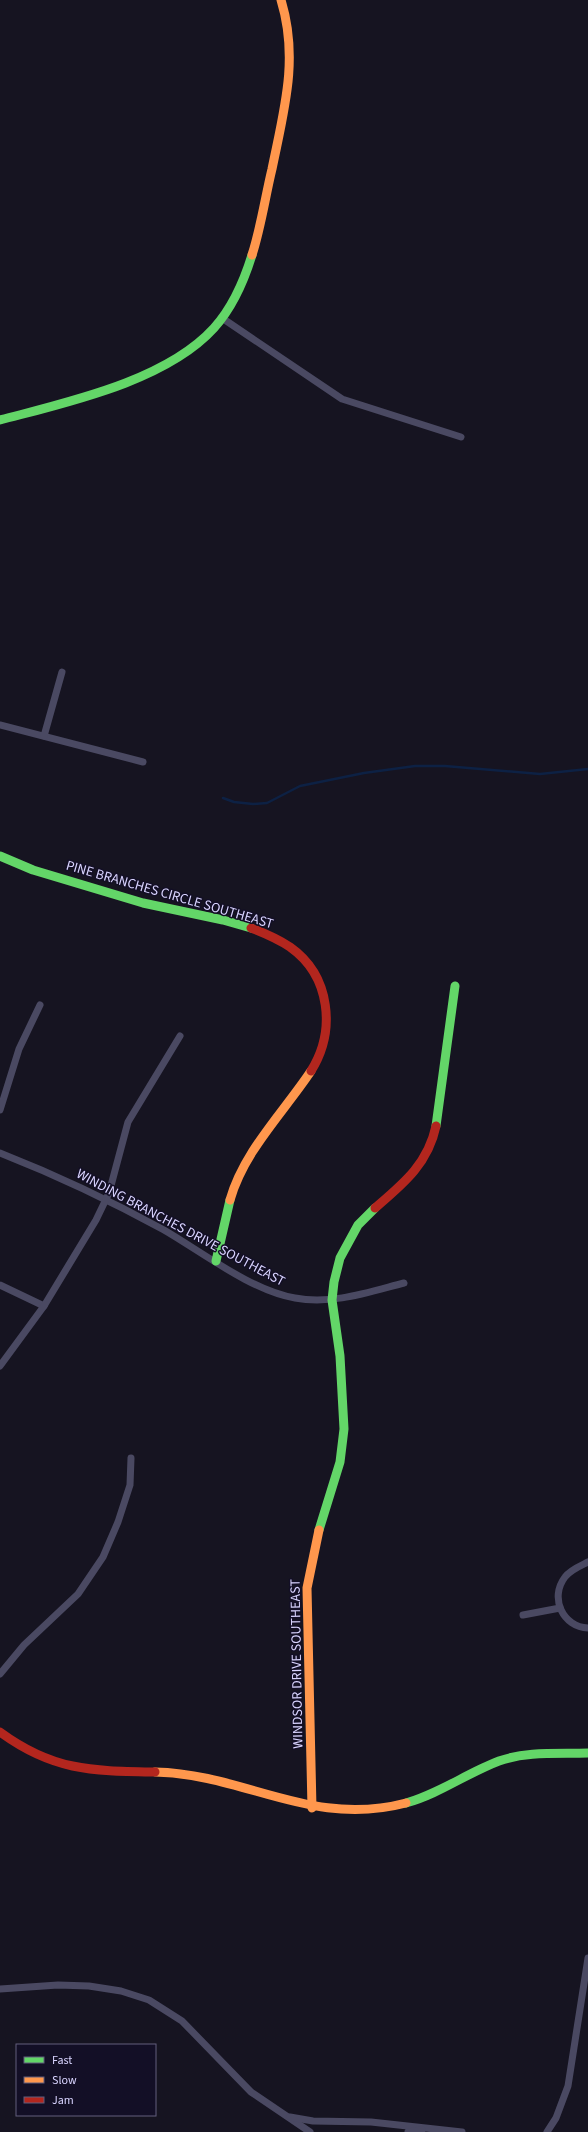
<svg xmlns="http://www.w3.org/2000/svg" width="588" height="2132" font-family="'Source Sans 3',sans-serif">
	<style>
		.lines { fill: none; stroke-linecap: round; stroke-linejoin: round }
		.stream { stroke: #0d2144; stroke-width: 2.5 }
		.street { stroke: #4a4962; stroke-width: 7 }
		.fast { stroke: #63d668; stroke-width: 9 }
		.slow { stroke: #ff974d; stroke-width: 9 }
		.jam { stroke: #b3261e; stroke-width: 9 }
		.labels { text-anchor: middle; stroke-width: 3; stroke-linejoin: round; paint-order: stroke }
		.street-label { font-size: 14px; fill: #d9d4ff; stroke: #130f26 }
	</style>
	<rect width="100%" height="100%" fill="#161421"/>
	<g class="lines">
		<polyline class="stream" points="223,798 234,802 253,804 267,803 300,786 364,773 415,766 445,766 540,774 588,769"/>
		<g class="street">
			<polyline points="222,318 342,399 461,437"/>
			<polyline points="0,725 143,762"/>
			<polyline points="44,736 62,672"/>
			<polyline points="0,1110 19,1049 40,1005"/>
			<path d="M0 1153C56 1175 111 1201 164 1230 202 1252 252 1291 295 1298 332 1305 369 1292 404 1283"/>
			<polyline points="0,1285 44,1306"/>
			<polyline points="0,1366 44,1306 96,1220 109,1193 128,1122 180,1036"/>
			<path d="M588 1562C580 1566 570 1570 565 1577 549 1598 563 1627 588 1628"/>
			<polyline points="523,1615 560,1608"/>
			<polyline points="0,1674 24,1645 78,1594 103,1557 118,1522 130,1485 131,1458"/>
			<polyline points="0,1989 58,1985 89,1986 121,1991 149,2000 182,2021 251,2092 310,2132"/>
			<polyline points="290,2117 313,2121 371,2122 462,2132"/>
			<polyline points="408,2132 422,2130"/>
			<polyline points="547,2132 556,2118 568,2086 588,1958"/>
		</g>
		<g class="fast">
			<path d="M0 420C68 402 166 381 214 328 233 307 244 281 252 255"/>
			<polyline points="0,856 33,870 143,903 223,920 251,928"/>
			<polyline points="436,1126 455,986"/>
			<polyline points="216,1261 230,1200"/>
			<polyline points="319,1530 340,1462 344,1429 340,1356 332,1300 334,1282 340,1258 358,1225 375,1208"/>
			<path d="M406 1803C439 1794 467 1773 499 1761 527 1751 559 1754 588 1753"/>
		</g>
		<g class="slow">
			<path d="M252 255C261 227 265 198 272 169 284 110 299 59 281 0"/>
			<path d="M230 1200C244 1151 283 1113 311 1071"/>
			<path d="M155 1772C246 1774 311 1828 406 1803"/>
			<polyline points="312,1808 307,1588 319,1530"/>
		</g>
		<g class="jam">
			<path d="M251 928C264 933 278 939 290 947 331 976 336 1031 311 1071"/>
			<path d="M375 1208C403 1184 428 1164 436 1126"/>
			<path d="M0 1732C53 1771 92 1771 155 1772"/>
		</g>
	</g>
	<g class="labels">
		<g class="street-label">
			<text transform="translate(170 894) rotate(16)" y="5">PINE BRANCHES CIRCLE SOUTHEAST</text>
			<text transform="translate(181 1227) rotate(28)" y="5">WINDING BRANCHES DRIVE SOUTHEAST</text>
			<text transform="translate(296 1664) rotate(-91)" y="5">WINDSOR DRIVE SOUTHEAST</text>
		</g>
	</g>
	<rect x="16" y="2044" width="140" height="72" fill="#130f26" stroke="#625e7d"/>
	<rect x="24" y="2057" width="20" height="6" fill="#63d668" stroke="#625e7d"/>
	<text x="52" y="2064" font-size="12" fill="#d9d4ff">Fast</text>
	<rect x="24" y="2077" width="20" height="6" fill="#ff974d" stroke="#625e7d"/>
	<text x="52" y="2084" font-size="12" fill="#d9d4ff">Slow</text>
	<rect x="24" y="2097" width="20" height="6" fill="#b3261e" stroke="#625e7d"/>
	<text x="52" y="2104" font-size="12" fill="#d9d4ff">Jam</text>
</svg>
